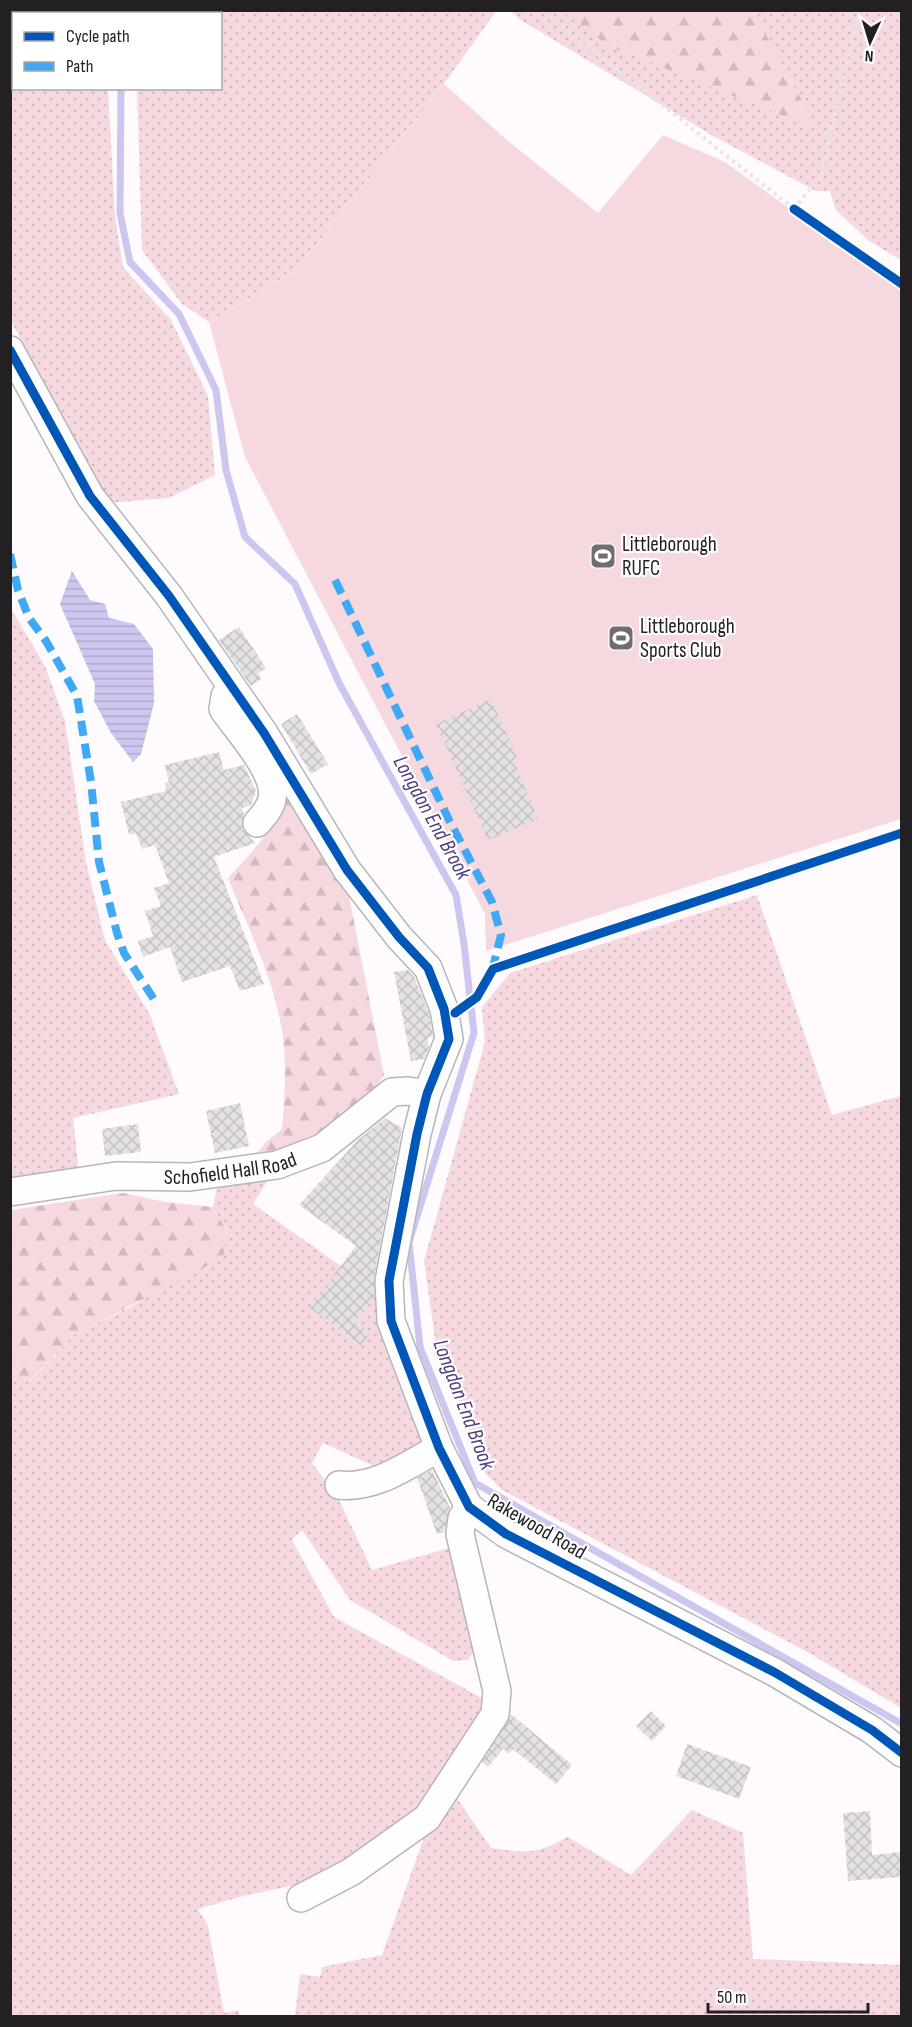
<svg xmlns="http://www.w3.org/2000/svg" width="912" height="2027" font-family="'Sofia Sans Condensed',sans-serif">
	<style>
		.grass { fill: url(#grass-dots) }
		.forest { fill: url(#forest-firs) }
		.garden { fill: #f6d9df }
		.water { fill: url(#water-rules) }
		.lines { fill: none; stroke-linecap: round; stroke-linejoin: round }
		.stream { stroke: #cdc6ee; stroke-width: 7 }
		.building { fill: url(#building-cross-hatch) }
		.minor-casing { stroke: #b8b5b8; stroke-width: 30 }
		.path { stroke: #e7e6e7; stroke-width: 4; stroke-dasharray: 3 4.5; stroke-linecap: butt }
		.minor { stroke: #fffeff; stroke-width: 27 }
		.quiet { stroke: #3fa9f5; stroke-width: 8; stroke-dasharray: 15 8; stroke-linecap: butt }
		.cycleway-casing { stroke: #fff; stroke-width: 13 }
		.cycleway { stroke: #0057b8; stroke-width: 9 }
		.labels { text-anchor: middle; stroke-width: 4.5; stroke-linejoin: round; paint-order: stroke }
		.poi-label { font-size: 21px; fill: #232023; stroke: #fff; text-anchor: start }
		.street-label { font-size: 21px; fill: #232023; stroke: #fff }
		.water-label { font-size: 22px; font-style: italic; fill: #4d3f82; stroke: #fff }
	</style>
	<defs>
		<pattern id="grass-dots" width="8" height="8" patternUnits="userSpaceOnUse" patternTransform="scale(1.5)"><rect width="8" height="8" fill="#f6d9df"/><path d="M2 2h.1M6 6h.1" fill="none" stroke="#d3babf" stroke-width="1.8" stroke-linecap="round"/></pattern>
		<pattern id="forest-firs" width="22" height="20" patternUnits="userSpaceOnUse" patternTransform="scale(1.5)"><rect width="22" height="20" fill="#f6d9df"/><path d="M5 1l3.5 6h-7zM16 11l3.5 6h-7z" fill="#d3babf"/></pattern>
		<pattern id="water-rules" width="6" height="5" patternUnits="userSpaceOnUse" patternTransform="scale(1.5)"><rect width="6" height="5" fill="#cdc6ee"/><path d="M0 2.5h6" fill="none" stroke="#b0aacc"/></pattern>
		<pattern id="building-cross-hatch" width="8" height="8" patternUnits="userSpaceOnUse" patternTransform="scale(1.5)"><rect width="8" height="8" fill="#e5e1e3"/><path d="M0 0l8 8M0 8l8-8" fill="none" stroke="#c4c1c2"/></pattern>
	</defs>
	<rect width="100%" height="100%" fill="#fefafd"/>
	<g class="grass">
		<polygon points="10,11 94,11 95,13 14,14 14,88 108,89 115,217 123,267 171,320 208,396 215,475 169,498 107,503 11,321"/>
		<polygon points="123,11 496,11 444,84 296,270 209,322 182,304 142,250 137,89 220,88 220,14 123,14"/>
		<polygon points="511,11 901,11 901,260 869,241 836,210 830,191 816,191 713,136 519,19"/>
		<polygon points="10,607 45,666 65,721 86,862 105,940 150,1015 179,1094 73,1118 79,1173 10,1183"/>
		<polygon points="757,895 832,1115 901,1096 901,1708 811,1654 502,1490 485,1473 435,1339 424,1261 485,1042 482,1007 510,973"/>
		<polygon points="270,1177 253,1204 341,1266 310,1308 361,1346 370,1333 355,1322 378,1292 401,1373 404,1400 427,1444 374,1466 323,1443 312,1463 337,1496 372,1570 456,1546 479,1643 468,1660 453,1661 350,1600 302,1530 292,1540 334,1617 491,1703 426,1802 394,1831 314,1881 243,1896 198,1909 208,1926 224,2013 238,2010 240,2016 11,2016 11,1374 31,1380 74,1335 140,1302 227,1231 213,1207 217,1186"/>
		<path d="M454 1794 491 1848C529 1853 534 1855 568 1837L631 1875 692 1810 743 1833 753 1959 901 1965V2016H295L300 1974 320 1977 322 1967 382 1955 426 1832Z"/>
	</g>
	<g class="forest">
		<polygon points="561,11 757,11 764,31 818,130 609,46"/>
		<path d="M288 788 348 891 384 1075C351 1126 311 1144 253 1158L266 1142 282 1129C285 1096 287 1064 282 1031 274 978 248 928 228 878 253 851 279 825 288 788Z"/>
		<polygon points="123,1193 165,1202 213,1207 227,1231 223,1258 74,1335 30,1380 11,1374 11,1210"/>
	</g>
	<polygon class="garden" points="444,84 508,141 598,213 663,135 725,162 901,289 901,819 486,951 485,914 245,457 209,322 296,270"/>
	<polygon class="water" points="72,571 90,600 105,604 109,618 134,624 153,649 154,703 141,754 133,762 111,733 94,701 95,684 60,604"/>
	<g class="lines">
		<g class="stream">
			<polyline points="109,10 109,14"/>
			<polyline points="121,88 120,213 130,262 179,314 216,390 226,470 245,537 295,584 339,683 456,895 464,944 474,1033 409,1242 420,1347 475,1483 902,1724"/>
		</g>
	</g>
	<g class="building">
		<polygon points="239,627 266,668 258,674 261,679 251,686 219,640"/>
		<polygon points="491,699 518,760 514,762 538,819 488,840 436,724"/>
		<polygon points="297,714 328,764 311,774 281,724"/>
		<polygon points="219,752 224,770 244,765 256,791 251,805 242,808 244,815 242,829 255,843 214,857 264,984 240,991 230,966 182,982 170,947 143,957 138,941 153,936 145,911 161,906 154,888 169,883 155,845 142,849 136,833 129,835 121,802 166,791 165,783 169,782 165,765"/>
		<polygon points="408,970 414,977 429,1013 433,1037 427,1038 429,1047 424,1059 411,1061 394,972"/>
		<polygon points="240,1103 249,1146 215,1153 206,1111"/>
		<polygon points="385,1118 402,1128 374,1278 374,1297 355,1322 370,1333 361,1346 309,1307 356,1246 299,1205 358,1140"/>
		<polygon points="138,1124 141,1152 105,1156 102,1129"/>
		<polygon points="432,1470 450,1508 444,1532 437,1534 417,1478"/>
		<polygon points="651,1711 666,1726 652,1741 636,1726"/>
		<polygon points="511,1714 572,1765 556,1784 513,1749 509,1754 503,1749 488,1767 482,1762"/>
		<polygon points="687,1744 751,1767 739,1799 676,1776"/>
		<polygon points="870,1811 872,1855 902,1852 902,1877 848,1881 843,1813"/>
	</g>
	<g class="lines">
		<g class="minor-casing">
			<g id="minor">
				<polyline points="10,350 90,496 169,596 264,733 347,870 399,937 428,968 444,1009 449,1039 427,1094 417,1134 389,1281 391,1321 439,1448 469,1507 506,1534 774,1672 872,1730 902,1753"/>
				<path d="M231 687 225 696 223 709C237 730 278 773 272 799 270 809 263 816 257 823"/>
				<path id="s1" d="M10 1192 116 1176 190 1177 277 1165 322 1148 392 1092 408 1091 427 1094"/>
				<path d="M339 1485C376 1489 407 1465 439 1448"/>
				<polyline points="301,1898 351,1872 427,1818 495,1714 497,1691 460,1534 462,1518 469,1507"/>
			</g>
		</g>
		<g class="path">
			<polyline points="546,10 553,19 794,209 902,284"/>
			<polyline points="794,209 821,176 859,10"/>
		</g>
		<use href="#minor" class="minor"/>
		<g class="quiet">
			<polyline points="10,554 18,590 29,618 46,641 77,696 91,782 99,862 117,933 124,953 157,1004"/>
			<polyline points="335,580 449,820 492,902 501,935 492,971"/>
		</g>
		<g class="cycleway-casing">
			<g id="cycleway">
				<polyline points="794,209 902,284"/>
				<polyline points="10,350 90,496 169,596 264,733 347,870 399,937 428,968 444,1009 449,1039 427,1094 417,1134 389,1281 391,1321 439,1448 469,1507 506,1534 774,1672 872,1730 902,1753"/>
				<polyline points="455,1013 477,997 493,969 902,833"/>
			</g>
		</g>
		<use href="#cycleway" class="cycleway"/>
	</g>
	<defs>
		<g id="stadium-square" transform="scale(1.35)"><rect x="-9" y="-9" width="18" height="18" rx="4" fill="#706c6f" stroke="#fff"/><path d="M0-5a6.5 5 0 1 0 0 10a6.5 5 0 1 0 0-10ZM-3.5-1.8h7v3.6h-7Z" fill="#fff"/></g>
	</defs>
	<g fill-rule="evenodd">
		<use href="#stadium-square" x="603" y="556"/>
		<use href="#stadium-square" x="621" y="638"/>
	</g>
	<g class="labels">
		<g class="poi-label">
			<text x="622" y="551">Littleborough<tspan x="622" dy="24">RUFC</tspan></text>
			<text x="640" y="633">Littleborough<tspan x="640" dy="24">Sports Club</tspan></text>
		</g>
		<g class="street-label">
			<text dy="7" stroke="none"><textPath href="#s1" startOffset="222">Schofield Hall Road</textPath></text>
			<text transform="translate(537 1526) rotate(30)" y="7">Rakewood Road</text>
		</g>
		<g class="water-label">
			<text transform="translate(433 817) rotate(61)" y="8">Longdon End Brook</text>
			<text transform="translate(465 1404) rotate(69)" y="8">Longdon End Brook</text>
		</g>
	</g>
	<rect width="912" height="2027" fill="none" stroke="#232023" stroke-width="24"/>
	<rect x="12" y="12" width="210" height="78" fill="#ffffff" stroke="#a7a6a7" stroke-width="1.5"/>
	<rect x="24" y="32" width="30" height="9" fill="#0057b8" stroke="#a7a6a7" stroke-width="1.5"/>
	<text x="66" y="42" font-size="18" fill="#232023">Cycle path</text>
	<rect x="24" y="62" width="30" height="9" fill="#3fa9f5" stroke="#a7a6a7" stroke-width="1.5"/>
	<text x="66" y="72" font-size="18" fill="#232023">Path</text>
	<g transform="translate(870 42) rotate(184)" stroke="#ffffff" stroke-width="4.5" paint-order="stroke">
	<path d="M0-4.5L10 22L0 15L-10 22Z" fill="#232023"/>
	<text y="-9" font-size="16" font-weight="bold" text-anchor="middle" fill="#232023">N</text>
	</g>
	<path d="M708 2003v9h160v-9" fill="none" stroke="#232023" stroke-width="3"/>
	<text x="717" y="2003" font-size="18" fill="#232023" stroke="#ffffff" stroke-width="4.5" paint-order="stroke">50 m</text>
</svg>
